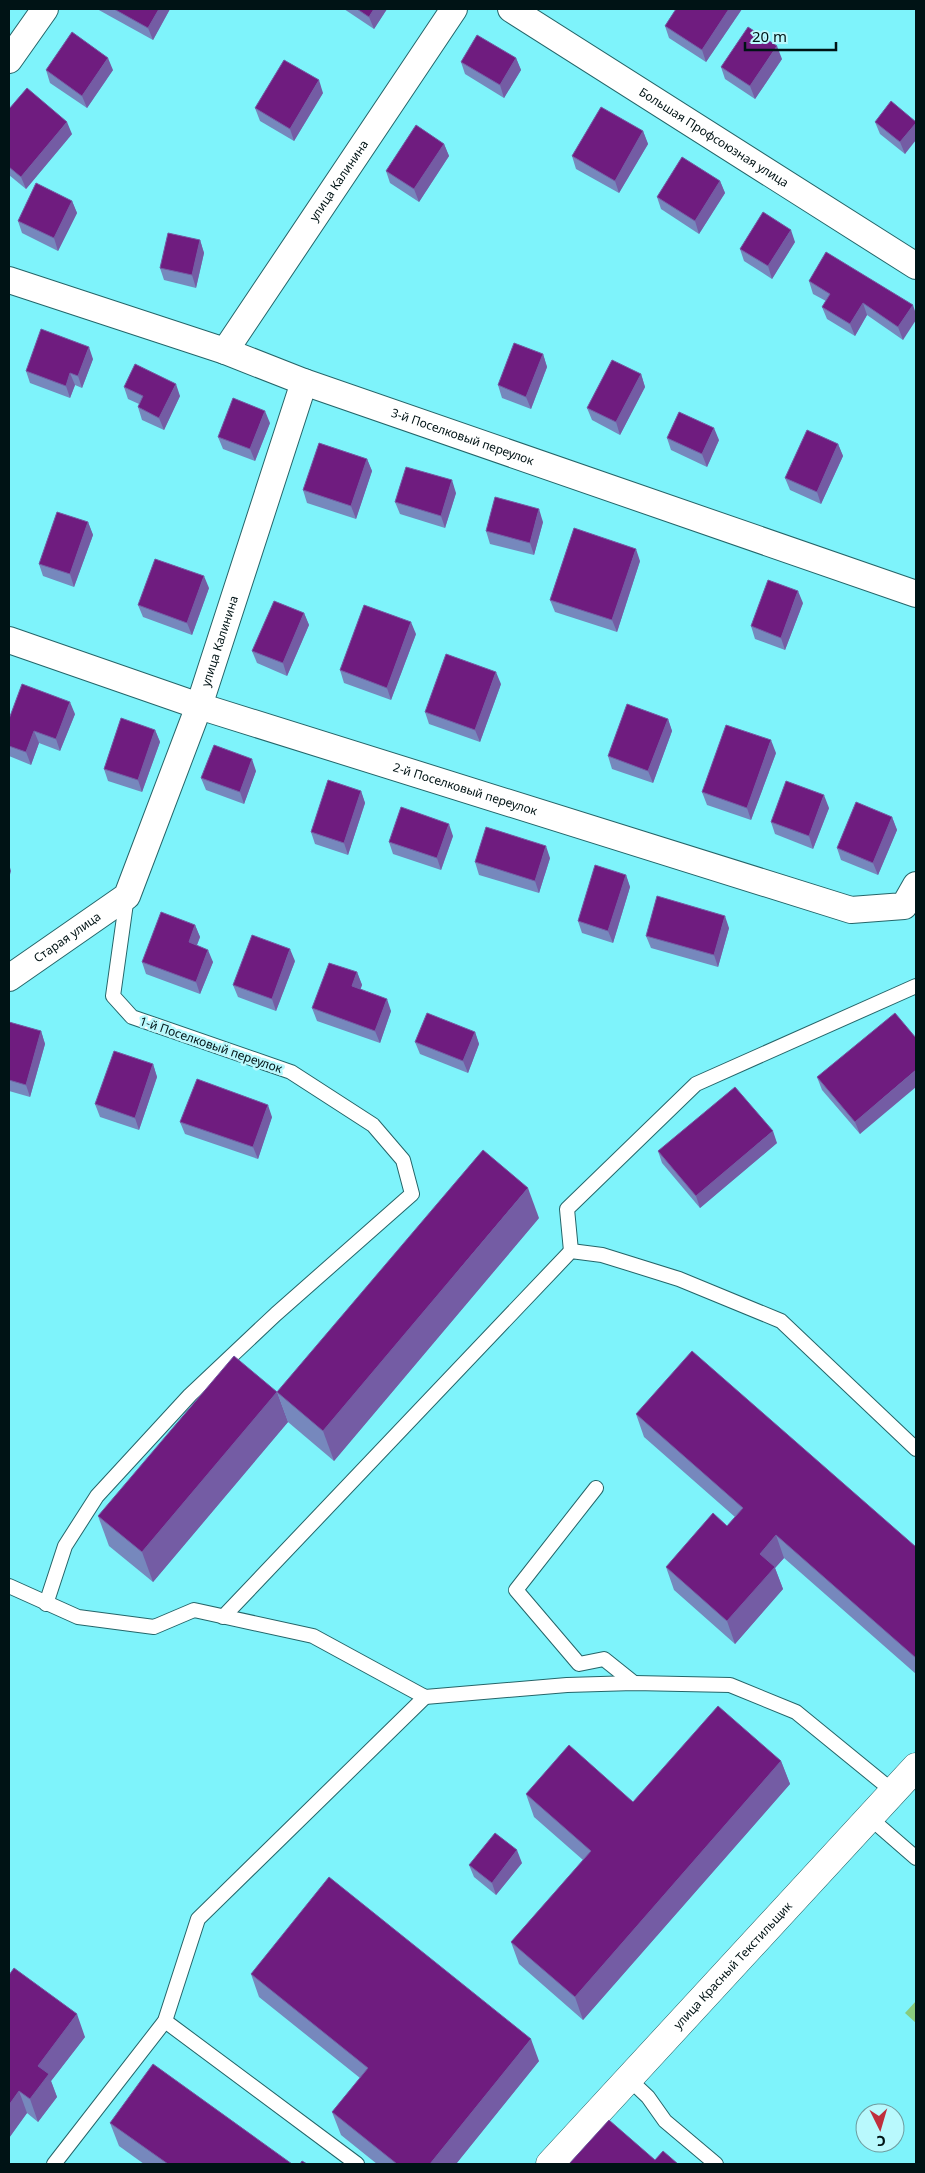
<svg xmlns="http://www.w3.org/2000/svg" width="925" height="2173" font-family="'Noto Sans',sans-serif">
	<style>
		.green { fill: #89cc7d }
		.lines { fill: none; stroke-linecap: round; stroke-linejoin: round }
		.service-casing { stroke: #256569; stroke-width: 16 }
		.minor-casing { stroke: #256569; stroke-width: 28 }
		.tertiary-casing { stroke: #256569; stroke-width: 29 }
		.service { stroke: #fff; stroke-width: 14 }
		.minor { stroke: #fff; stroke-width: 26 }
		.tertiary { stroke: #fff; stroke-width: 28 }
		.wall { fill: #7688bd }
		.shaded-wall { fill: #745ca4 }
		.building { fill: #6f1c7f; stroke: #745ca4 }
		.labels { text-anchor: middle; stroke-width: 5; stroke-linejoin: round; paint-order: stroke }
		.street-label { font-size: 12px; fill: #001315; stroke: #b9f9fd }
	</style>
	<rect width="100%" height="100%" fill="#7ef3fb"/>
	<polygon class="green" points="916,2001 916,2023 905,2013"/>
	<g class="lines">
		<g class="service-casing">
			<g id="service">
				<polyline points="571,1251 567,1209 696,1084 916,986"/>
				<polyline points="596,1488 516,1590 579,1664 604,1659 634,1683"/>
				<polyline points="9,1586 78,1617 154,1627 194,1610 313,1636 425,1697 567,1685 634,1683 730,1685 796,1712 894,1792"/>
				<polyline points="46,1604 65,1546 97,1496 190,1395 276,1314 412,1194 403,1160 373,1125 291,1072 132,1017 113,996 127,896"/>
				<polyline points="223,1617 571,1251 602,1255 679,1279 781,1321 916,1449"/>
				<polyline points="870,1818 916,1858"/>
				<polyline points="165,2021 357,2164"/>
				<polyline points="629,2079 648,2097 665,2121 716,2164"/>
				<polyline points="54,2164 165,2021 198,1919 425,1697"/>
			</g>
		</g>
		<g class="minor-casing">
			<g id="minor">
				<path id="s1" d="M511 9 916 266"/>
				<polyline points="9,60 45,9"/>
				<path id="s2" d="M9 280 225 351 304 382 916 594"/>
				<path id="s3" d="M225 351 454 9"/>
				<path id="s4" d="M9 640 199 706 851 910 904 906 916 885"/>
				<path id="s5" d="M9 978 127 896 199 706 304 382"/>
			</g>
		</g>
		<g class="tertiary-casing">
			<g id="tertiary">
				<path id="s6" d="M550 2164 916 1767"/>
			</g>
		</g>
		<use href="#service" class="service"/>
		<use href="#minor" class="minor"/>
		<use href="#tertiary" class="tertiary"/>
	</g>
	<g class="wall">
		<polygon points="97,9 170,9 153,40"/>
		<polygon points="344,9 387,9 374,29"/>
		<polygon points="676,9 742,9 706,62 669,38 665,26"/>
		<polygon points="516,58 521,70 504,98 465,74 461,62"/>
		<polygon points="782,59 755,99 725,79 721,67"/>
		<polygon points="46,70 113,70 87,108 50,83"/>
		<polygon points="323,93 294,141 260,121 255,108"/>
		<polygon points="9,109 72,134 26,189 9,175"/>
		<polygon points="875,122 916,122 905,154 880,134"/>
		<polygon points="643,131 648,144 619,193 576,169 572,156"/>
		<polygon points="444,144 449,156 419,202 390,183 386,171"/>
		<polygon points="720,181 725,193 699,234 661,209 657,197"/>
		<polygon points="72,201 77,213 58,251 22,233 18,221"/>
		<polygon points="200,240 204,253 196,288 164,280 160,268"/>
		<polygon points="795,242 772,279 744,261 740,249"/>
		<polygon points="809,281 913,305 903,340 867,315 855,336 827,319 822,307 826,301 813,294"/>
		<polygon points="543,354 547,367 531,409 502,398 498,385"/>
		<polygon points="93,359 82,388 75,385 70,398 30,383 26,371"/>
		<polygon points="641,374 645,387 620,435 592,420 587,408"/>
		<polygon points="124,387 180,396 164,430 142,420 138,407 139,404 128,399"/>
		<polygon points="270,423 255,461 223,449 218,437"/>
		<polygon points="667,438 719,440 707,467 671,450"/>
		<polygon points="838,444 843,456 821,504 790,490 785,478"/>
		<polygon points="367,459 372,471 356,519 307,503 303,490"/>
		<polygon points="456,493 445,528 400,514 395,502"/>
		<polygon points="88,522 93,535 74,587 43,576 39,564"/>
		<polygon points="543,522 534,555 490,544 486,531"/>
		<polygon points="640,561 617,632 555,612 550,600"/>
		<polygon points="209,588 192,635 143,617 138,605"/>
		<polygon points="803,603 785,650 755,639 751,626"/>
		<polygon points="304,613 309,625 287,676 257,663 252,651"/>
		<polygon points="416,634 391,700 344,683 340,670"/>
		<polygon points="501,684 480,742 429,724 425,712"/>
		<polygon points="75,714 60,751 39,743 31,765 9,756 9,719"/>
		<polygon points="668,719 672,731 653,783 612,769 608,756"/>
		<polygon points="155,730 160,742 142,792 108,781 104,769"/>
		<polygon points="776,753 751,820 707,805 702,792"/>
		<polygon points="256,771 244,804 206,790 201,778"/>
		<polygon points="361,791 365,803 348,855 315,844 311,832"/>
		<polygon points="829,808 813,849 775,834 771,822"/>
		<polygon points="892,817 897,830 878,875 841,860 837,848"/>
		<polygon points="453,836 441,870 393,854 389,842"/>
		<polygon points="550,858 539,893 479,875 475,862"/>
		<polygon points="626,875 630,887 613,943 582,933 578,921"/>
		<polygon points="195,925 200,937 197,945 213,962 200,994 146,974 142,962"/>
		<polygon points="729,928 718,967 651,948 646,936"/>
		<polygon points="295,961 276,1011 238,997 233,985"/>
		<polygon points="357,972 362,985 360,989 391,1011 380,1043 317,1021 312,1008"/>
		<polygon points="9,1022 41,1031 45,1044 30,1097 9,1091"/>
		<polygon points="475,1032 479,1044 468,1073 420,1054 415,1042"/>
		<polygon points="916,1038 860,1134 822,1090 817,1077"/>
		<polygon points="153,1064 157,1077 139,1130 100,1117 95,1104"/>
		<polygon points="272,1117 258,1159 185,1134 180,1122"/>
		<polygon points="777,1143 700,1208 662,1163 658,1151"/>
		<polygon points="539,1218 334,1461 288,1422 277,1392"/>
		<polygon points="277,1392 288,1422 153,1582 109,1546 98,1516"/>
		<polygon points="636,1414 916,1547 916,1674 784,1558 775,1568 783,1589 735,1644 674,1590 666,1567 727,1526 735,1517 644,1437"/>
		<polygon points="781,1761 790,1784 583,2020 519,1964 511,1942 583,1860 534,1817 526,1794 633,1802"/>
		<polygon points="522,1863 496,1895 474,1877 469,1865"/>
		<polygon points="251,1974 539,2061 456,2164 377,2164 341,2135 332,2112 360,2078 259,1997"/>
		<polygon points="9,1975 85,2037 51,2081 57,2097 38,2122 27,2113 9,2138"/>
		<polygon points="110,2123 292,2164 144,2164 119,2146"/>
	</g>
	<g class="shaded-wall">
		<polygon points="159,9 170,9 153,40 148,28"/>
		<polygon points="374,9 387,9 374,29 369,17"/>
		<polygon points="729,9 742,9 706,62 702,50"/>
		<polygon points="777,46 782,59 755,99 750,86"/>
		<polygon points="108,58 113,70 87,108 82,96"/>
		<polygon points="516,58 521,70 504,98 500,85"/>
		<polygon points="319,80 323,93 294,141 290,129"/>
		<polygon points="67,122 72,134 26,189 21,177"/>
		<polygon points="916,123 916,140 905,154 900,142"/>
		<polygon points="643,131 648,144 619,193 615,181"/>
		<polygon points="444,144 449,156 419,202 414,189"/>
		<polygon points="720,181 725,193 699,234 695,221"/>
		<polygon points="72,201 77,213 58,251 54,238"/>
		<polygon points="791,230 795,242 772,279 768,266"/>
		<polygon points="200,240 204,253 196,288 192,275"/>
		<polygon points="863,303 867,315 855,336 850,324"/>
		<polygon points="913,305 916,314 916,320 903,340 898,327"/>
		<polygon points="89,347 93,359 82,388 78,376"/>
		<polygon points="543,354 547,367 531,409 526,397"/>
		<polygon points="70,373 75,385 70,398 66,386"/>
		<polygon points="641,374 645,387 620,435 616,422"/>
		<polygon points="176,384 180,396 164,430 159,418"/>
		<polygon points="265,411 270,423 255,461 250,449"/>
		<polygon points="714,428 719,440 707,467 702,454"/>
		<polygon points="838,444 843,456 821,504 817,492"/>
		<polygon points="367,459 372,471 356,519 351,506"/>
		<polygon points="452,480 456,493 445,528 441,516"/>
		<polygon points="539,509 543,522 534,555 530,543"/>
		<polygon points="88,522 93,535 74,587 70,574"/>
		<polygon points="636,549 640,561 617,632 612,620"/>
		<polygon points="204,576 209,588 192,635 187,623"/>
		<polygon points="798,591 803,603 785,650 781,638"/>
		<polygon points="304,613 309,625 287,676 283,663"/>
		<polygon points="411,622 416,634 391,700 387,688"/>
		<polygon points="496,672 501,684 480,742 475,730"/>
		<polygon points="70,702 75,714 60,751 56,739"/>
		<polygon points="668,719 672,731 653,783 648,771"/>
		<polygon points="155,730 160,742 142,792 138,780"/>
		<polygon points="34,731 39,743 31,765 26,752"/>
		<polygon points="771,740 776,753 751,820 747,808"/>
		<polygon points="252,759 256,771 244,804 240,792"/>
		<polygon points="361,791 365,803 348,855 344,843"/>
		<polygon points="824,795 829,808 813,849 809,836"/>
		<polygon points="892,817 897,830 878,875 873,863"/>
		<polygon points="449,824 453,836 441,870 437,858"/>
		<polygon points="546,846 550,858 539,893 535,881"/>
		<polygon points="9,864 11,871 9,878"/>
		<polygon points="626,875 630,887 613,943 608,931"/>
		<polygon points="725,916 729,928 718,967 714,955"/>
		<polygon points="195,925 200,937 193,955 189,942"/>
		<polygon points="290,949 295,961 276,1011 272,999"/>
		<polygon points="208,950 213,962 200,994 196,982"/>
		<polygon points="357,972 362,985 357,999 352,986"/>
		<polygon points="387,999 391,1011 380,1043 375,1031"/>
		<polygon points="41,1031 45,1044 30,1097 26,1085"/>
		<polygon points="475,1032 479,1044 468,1073 463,1061"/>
		<polygon points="153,1064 157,1077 139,1130 135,1118"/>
		<polygon points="916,1070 916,1087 860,1134 855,1122"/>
		<polygon points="268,1105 272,1117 258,1159 253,1147"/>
		<polygon points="773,1131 777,1143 700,1208 696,1196"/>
		<polygon points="528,1188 539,1218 334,1461 323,1431"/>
		<polygon points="277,1392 288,1422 153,1582 142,1552"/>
		<polygon points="776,1535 784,1558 775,1568 783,1589 735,1644 727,1621 760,1554"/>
		<polygon points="781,1761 790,1784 583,2020 575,1997"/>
		<polygon points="517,1850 522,1863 496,1895 492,1883"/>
		<polygon points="77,2014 85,2037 51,2081 57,2097 38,2122 30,2099 38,2066"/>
		<polygon points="531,2039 539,2061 456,2164 430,2164"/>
		<polygon points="19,2091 27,2113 9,2138 9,2105"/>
	</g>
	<g class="building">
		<polygon points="114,9 159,9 148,28"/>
		<polygon points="357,9 374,9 369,17"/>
		<polygon points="676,9 729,9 702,50 665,26"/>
		<polygon points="748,27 777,46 750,86 721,67"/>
		<polygon points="72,32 108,58 82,96 46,70"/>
		<polygon points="477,35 516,58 500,85 461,62"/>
		<polygon points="284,60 319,80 290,129 255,108"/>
		<polygon points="27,88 67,122 21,177 9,167 9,109"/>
		<polygon points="891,101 916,122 916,123 900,142 875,122"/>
		<polygon points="601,107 643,131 615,181 572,156"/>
		<polygon points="416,125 444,144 414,189 386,171"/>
		<polygon points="682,157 720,181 695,221 657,197"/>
		<polygon points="36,183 72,201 54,238 18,221"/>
		<polygon points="763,212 791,230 768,266 740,249"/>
		<polygon points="168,233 200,240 192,275 160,268"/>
		<polygon points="826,252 913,305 898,327 863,303 850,324 822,307 830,294 809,281"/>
		<polygon points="41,329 89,347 78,376 70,373 66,386 26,371"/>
		<polygon points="514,343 543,354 526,397 498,385"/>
		<polygon points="612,360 641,374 616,422 587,408"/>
		<polygon points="135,364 176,384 159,418 138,407 143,396 124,387"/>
		<polygon points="233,398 265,411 250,449 218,437"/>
		<polygon points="679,412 714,428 702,454 667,438"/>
		<polygon points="807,430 838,444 817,492 785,478"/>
		<polygon points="319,443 367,459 351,506 303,490"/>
		<polygon points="406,467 452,480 441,516 395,502"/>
		<polygon points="495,497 539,509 530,543 486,531"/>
		<polygon points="57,512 88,522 70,574 39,564"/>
		<polygon points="574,528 636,549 612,620 550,600"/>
		<polygon points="155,559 204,576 187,623 138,605"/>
		<polygon points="768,580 798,591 781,638 751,626"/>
		<polygon points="274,601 304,613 283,663 252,651"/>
		<polygon points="364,605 411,622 387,688 340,670"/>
		<polygon points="446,654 496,672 475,730 425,712"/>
		<polygon points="22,684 70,702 56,739 34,731 26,752 9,746 9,719"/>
		<polygon points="627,704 668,719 648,771 608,756"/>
		<polygon points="121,718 155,730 138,780 104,769"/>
		<polygon points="726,725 771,740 747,808 702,792"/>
		<polygon points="214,745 252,759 240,792 201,778"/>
		<polygon points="328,780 361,791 344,843 311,832"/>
		<polygon points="786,781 824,795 809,836 771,822"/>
		<polygon points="856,802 892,817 873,863 837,848"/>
		<polygon points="401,807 449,824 437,858 389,842"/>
		<polygon points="486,827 546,846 535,881 475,862"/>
		<polygon points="595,865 626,875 608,931 578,921"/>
		<polygon points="657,896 725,916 714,955 646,936"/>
		<polygon points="161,912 195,925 189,942 208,950 196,982 142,962"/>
		<polygon points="252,935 290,949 272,999 233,985"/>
		<polygon points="329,963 357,972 352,986 387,999 375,1031 312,1008"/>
		<polygon points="427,1013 475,1032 463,1061 415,1042"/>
		<polygon points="895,1013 916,1038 916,1070 855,1122 817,1077"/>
		<polygon points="9,1022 41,1031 26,1085 9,1080"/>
		<polygon points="114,1051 153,1064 135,1118 95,1104"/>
		<polygon points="197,1079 268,1105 253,1147 180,1122"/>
		<polygon points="735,1087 773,1131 696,1196 658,1151"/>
		<polygon points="483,1150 528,1188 323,1431 277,1392"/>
		<polygon points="692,1351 916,1547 916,1658 776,1535 760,1554 775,1567 727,1621 666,1567 713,1513 727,1526 743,1508 636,1414"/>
		<polygon points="234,1356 277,1392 142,1552 98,1516"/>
		<polygon points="718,1706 781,1761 575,1997 511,1942 591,1851 526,1794 569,1745 633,1802"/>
		<polygon points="495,1833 517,1850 492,1883 469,1865"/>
		<polygon points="329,1877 531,2039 430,2164 397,2164 332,2112 368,2068 251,1974"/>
		<polygon points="14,1968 77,2014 38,2066 49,2074 30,2099 19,2091 9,2105 9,1975"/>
		<polygon points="153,2064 292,2164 168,2164 110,2123"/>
		<polygon points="609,2120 655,2160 663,2151 678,2164 569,2164"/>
		<polygon points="302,2161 307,2164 300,2164"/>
	</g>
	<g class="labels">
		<g class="street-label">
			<text dy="4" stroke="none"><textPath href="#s1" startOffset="240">Большая Профсоюзная улица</textPath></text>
			<text dy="4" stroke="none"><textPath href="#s3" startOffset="205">улица Калинина</textPath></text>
			<text dy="4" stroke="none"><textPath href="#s2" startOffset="480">3-й Поселковый переулок</textPath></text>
			<text dy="4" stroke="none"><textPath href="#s5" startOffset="415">улица Калинина</textPath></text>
			<text dy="4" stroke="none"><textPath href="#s4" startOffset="480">2-й Поселковый переулок</textPath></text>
			<text dy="4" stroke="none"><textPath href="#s5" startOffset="71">Старая улица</textPath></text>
			<text transform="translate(211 1045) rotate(19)" y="4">1-й Поселковый переулок</text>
			<text dy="4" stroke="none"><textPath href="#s6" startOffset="270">улица Красный Текстильщик</textPath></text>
		</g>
	</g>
	<rect width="925" height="2173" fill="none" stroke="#001315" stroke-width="20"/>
	<g transform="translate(880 2128) rotate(175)"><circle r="24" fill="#b9f9fd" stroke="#6f9da0"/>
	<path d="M0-4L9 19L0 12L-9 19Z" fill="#bf2f3d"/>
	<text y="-8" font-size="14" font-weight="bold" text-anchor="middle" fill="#001315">С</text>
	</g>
	<path d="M745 42v8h91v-8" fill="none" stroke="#001315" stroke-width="2.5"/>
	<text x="752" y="42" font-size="15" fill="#001315" stroke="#b9f9fd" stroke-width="4" paint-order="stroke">20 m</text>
</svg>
